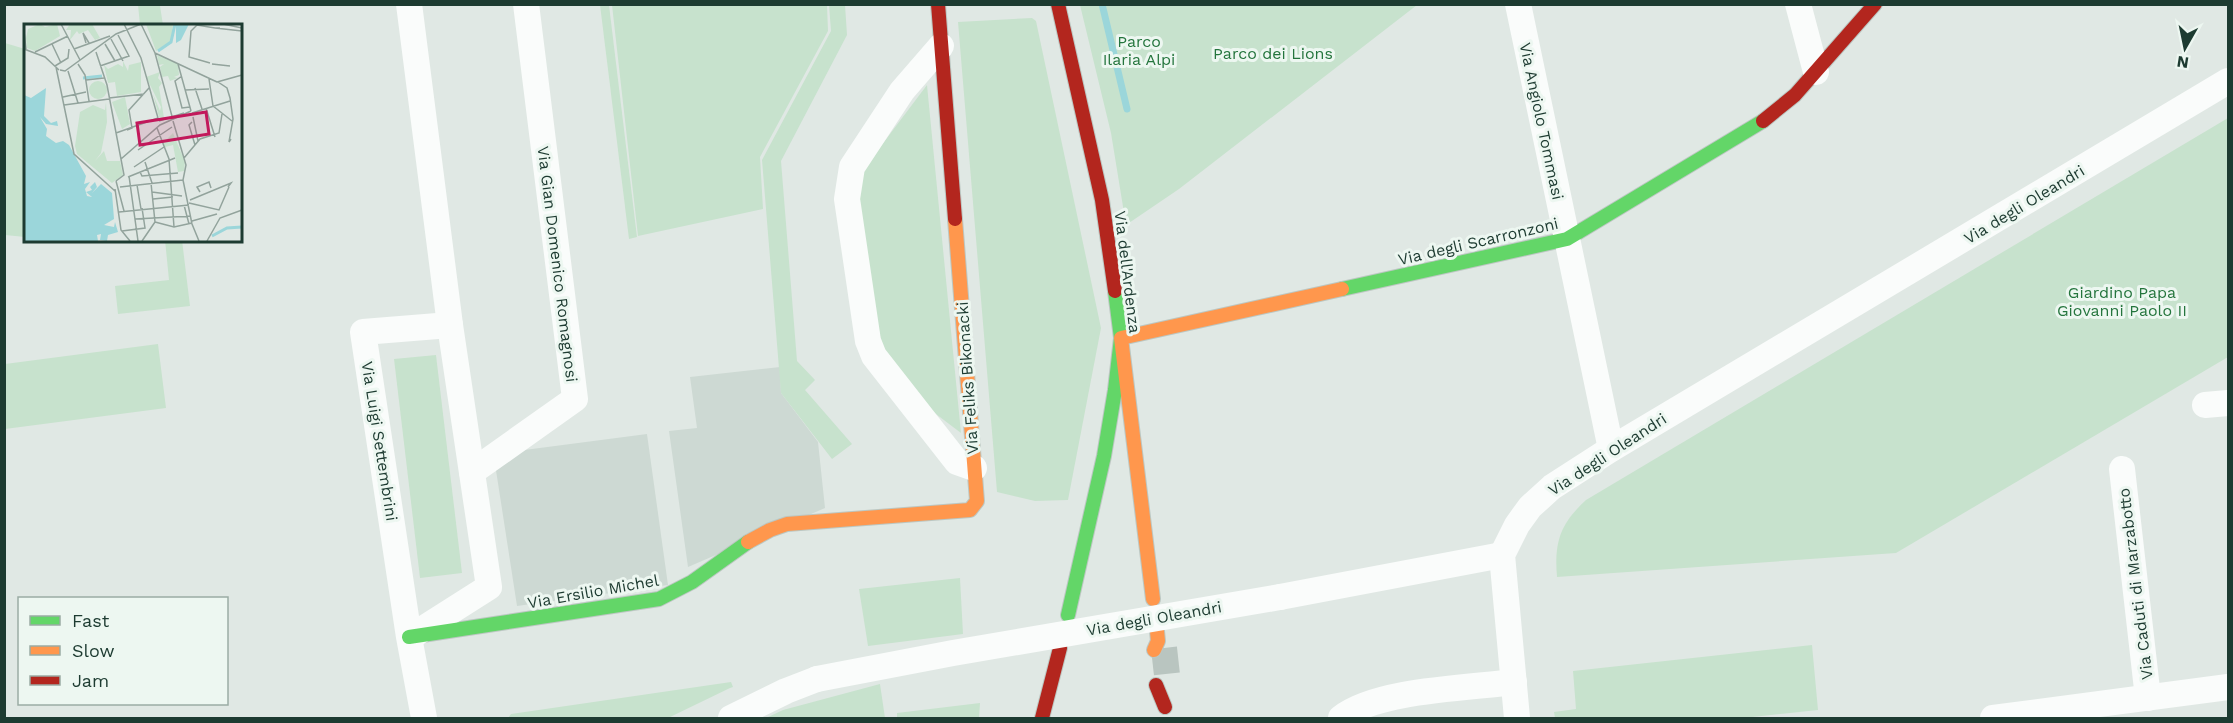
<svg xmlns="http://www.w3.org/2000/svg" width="2233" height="723" font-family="'Work Sans',sans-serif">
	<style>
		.built { fill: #cdd9d3 }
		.green { fill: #c7e2cd }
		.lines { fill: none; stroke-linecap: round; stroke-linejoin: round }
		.stream { stroke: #9bd6da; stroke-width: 7 }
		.street-tunnel { stroke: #b9c5c0; stroke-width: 26; stroke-dasharray: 26 13; stroke-linecap: butt }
		.fast-casing { stroke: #bcc7c2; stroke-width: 16 }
		.slow-casing { stroke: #bcc7c2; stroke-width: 16 }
		.jam-casing { stroke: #bcc7c2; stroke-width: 16 }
		.street { stroke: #fafcfb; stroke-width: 26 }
		.fast { stroke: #63d668; stroke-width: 14 }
		.slow { stroke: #ff974d; stroke-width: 14 }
		.jam { stroke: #b3261e; stroke-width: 14 }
		.street-bridge { stroke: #fafcfb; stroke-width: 26 }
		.labels { text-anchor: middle; stroke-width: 6; stroke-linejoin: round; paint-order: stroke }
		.park-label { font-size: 16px; fill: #24753d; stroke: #edf7f1 }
		.street-label { font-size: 16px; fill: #1d3b31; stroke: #edf7f1 }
		.inset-river { fill: none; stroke: #9bd6da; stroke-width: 3 }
		.inset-road { fill: none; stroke: #92a39c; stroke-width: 1.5 }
		.view { fill: #c2185b; fill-opacity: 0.15; stroke: #c2185b; stroke-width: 3 }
		.inset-edge { fill: none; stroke: #1d3b31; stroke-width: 3 }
	</style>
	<rect width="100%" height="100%" fill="#e0e8e4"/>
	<g class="built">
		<polygon points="780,367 781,393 818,442 825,508 688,567 669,431 697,428 690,377"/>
		<polygon points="647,434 668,585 517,606 495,464 509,452"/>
	</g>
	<g class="green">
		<polygon points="138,5 167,5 160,6 163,25 140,25"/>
		<polygon points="600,5 609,5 637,237 629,239"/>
		<polygon points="612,5 827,5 828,31 760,157 763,209 638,236"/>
		<polygon points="829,5 845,5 847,35 781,161 797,361 815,380 805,390 852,444 832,459 781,393 762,160 831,31"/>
		<polygon points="1080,5 1080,4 1417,5 1179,189 1126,225 1111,133"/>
		<polygon points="1032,18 1036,21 1101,328 1068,500 1035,501 997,492 958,22"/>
		<polygon points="5,43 25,49 25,237 5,235"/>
		<polygon points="927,85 961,433 932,411 882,347 853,183"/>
		<path d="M2228 118V357L1896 553 1557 577C1554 542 1560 524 1586 500Z"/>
		<polygon points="165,240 182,240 190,306 118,314 115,286 169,280"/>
		<polygon points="158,344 166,408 5,429 5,364"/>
		<polygon points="436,355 462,573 420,578 394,359"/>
		<polygon points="960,578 963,634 868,646 859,589"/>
		<polygon points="1812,645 1818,710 1743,718 1555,718 1554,712 1576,709 1573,671"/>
		<polygon points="731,682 733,687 730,688 668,718 508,718 511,714"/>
		<polygon points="880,684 885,718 766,718 783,710"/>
		<polygon points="980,703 979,718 897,718 897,713"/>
	</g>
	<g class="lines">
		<polyline class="stream" points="1102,4 1127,109"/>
		<polyline class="street-tunnel" points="1164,648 1168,684"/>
		<g class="fast-casing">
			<g id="fast">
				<polyline points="1342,289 1567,239 1763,121"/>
				<polyline points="1068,615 1104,456 1115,390 1121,338 1115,291"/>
				<polyline points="409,637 659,599 692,582 748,542"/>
			</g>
		</g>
		<g class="slow-casing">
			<g id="slow">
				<polyline points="748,542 770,530 787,524 970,510 977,501 955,219"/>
				<polyline points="1153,599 1121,338 1342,289"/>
				<polyline points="1154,650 1158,641 1157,631"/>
			</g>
		</g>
		<g class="jam-casing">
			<g id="jam">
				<polyline points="938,4 955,219"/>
				<polyline points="1058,4 1102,200 1115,291"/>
				<polyline points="1763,121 1795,95 1875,4"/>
				<polyline points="1156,685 1165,707"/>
				<polyline points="1042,718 1060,648"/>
			</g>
		</g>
		<g class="street">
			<polyline points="409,4 450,325 489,587 415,634"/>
			<polyline points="1518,4 1611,449"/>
			<polyline points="1798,4 1816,72"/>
			<polyline points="941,46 902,91 852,167 847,199 868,341 874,356 957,462 974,468"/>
			<polyline points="2205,405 2228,403"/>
			<polyline points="2122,469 2148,698"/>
			<polyline points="472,472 575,399 526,4"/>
			<polyline points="1280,597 1502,555"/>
			<polyline points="424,718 409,637 363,332 450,325"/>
			<polyline points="731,718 786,691 817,679"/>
			<path d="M1341 718C1376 690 1468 688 1514 682"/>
			<polyline points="1517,718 1502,555 1517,525 1530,507 1552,487 1611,449 2228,81"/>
			<polyline points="1993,718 2228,687"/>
		</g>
		<use href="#fast" class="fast"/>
		<use href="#slow" class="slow"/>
		<use href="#jam" class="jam"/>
		<polyline class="street-bridge" points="817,679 953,653 1280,597"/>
	</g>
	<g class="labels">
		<g class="park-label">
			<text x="1139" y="47">Parco<tspan x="1139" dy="18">Ilaria Alpi</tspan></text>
			<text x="1273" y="59">Parco dei Lions</text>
			<text x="2122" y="298">Giardino Papa<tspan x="2122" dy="18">Giovanni Paolo II</tspan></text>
		</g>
		<g class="street-label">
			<text transform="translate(1542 121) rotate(78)" y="6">Via Angiolo Tommasi</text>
			<text transform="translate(2024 204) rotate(-31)" y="6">Via degli Oleandri</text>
			<text transform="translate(1478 241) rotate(-13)" y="6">Via degli Scarronzoni</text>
			<text transform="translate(558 264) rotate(83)" y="6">Via Gian Domenico Romagnosi</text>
			<text transform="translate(1128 272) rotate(83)" y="6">Via dell'Ardenza</text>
			<text transform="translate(967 378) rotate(-94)" y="6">Via Feliks Bikonacki</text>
			<text transform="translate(380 441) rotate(81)" y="6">Via Luigi Settembrini</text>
			<text transform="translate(1607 454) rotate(-33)" y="6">Via degli Oleandri</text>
			<text transform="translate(2135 584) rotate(-97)" y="6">Via Caduti di Marzabotto</text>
			<text transform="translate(593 591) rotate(-10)" y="6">Via Ersilio Michel</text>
			<text transform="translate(1154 618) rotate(-10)" y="6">Via degli Oleandri</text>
		</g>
	</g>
	<g transform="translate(24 24)">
		<rect width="218" height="218" fill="#e0e8e4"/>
		<path d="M16 0 21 3 33 0 36 12 11 27 3 24 2 14 4 5ZM46 0H68L76 14 71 16 64 6 55 10 53 7 46 16 47 6H42ZM122 0H149L147 17 132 27ZM133 31 154 40 155 51 150 53 154 54 146 57 144 52 138 53 136 43 140 40 135 41ZM99 37 104 47 105 41 117 38V68L93 72 91 58 84 59 80 41 84 45 94 40 99 43ZM136 48 134 54 138 59 135 63 140 94 135 93 129 70 136 87 137 83 122 53ZM65 66a9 9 0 1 1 18 0a9 9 0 1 1-18 0ZM101 73 106 100 98 105 88 78ZM82 78 83 98 77 129 71 137 80 127 83 137H96L99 151 88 159 53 130 51 122 56 88 69 81 81 86ZM149 109 161 138 160 147 154 148 149 121 141 123 139 119Z" fill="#c7e2cd"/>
		<path d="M165 0 157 16 152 19V1ZM22 64 20 92 27 99 33 97 34 102 22 100 16 93 23 105 22 112 32 119 39 117 45 121 62 152 60 160 66 158 61 165 63 172 68 173 62 168 68 166 66 163 71 158 73 163 68 169 77 160 88 169 90 195 80 201 90 203 91 198 94 208 84 211 83 217 76 216 77 210 73 211 74 217H0V71L7 74Z" fill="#9bd6da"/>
		<path class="inset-river" d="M134 27 147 18 151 0M59 54 78 52M188 212 203 204 218 203"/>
		<path class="inset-road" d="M37 0 56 36M100 0 117 34 134 94M117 0 131 29 149 96M199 0 218 4M196 4H191L218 7M0 7 2 25M87 15 99 37M62 19 59 9 65 19M28 20 37 39M81 20 91 37M0 25 21 33 35 46M50 25 86 12M11 28 44 12M72 28 83 61 100 151 92 157M131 29 193 58M186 39 165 33 167 7 173 1 191 4M54 40 61 51 65 77M154 40 167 87M188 40 206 42M31 42 44 34 45 25M76 42 105 32 94 11M32 43 50 130 91 167M36 46 41 47 92 10 117 0M44 47 54 79M158 52 151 57 158 84 166 83M185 55 189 82M62 56 80 54M193 58 218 51M194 58 203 64 206 74 209 95 205 118 207 115M171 64 178 85M161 66 185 65M39 73 62 68M85 74 120 70M40 81 85 75M189 82 208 97M182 84 191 113M168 89 206 77M169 93 174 117M135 97 160 89M149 97 162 141 159 156 168 200 175 217M168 98 165 101 171 121M133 104 145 135 150 203M103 106 108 104 105 86 125 64M92 109 134 94M114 126 148 103M160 134 176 115 195 109 198 90M97 135 136 101 167 87M121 138 128 159M110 143 140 123M116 148 118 152 154 149M105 152 114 217M104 153 151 134M92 157 100 187M113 161 117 185M96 163 159 156M91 165 97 206 106 217M128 168 158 172M176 168 173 163 185 158 187 164M129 175 149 173M166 176 207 159 204 163M165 179 195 186 205 163M160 181 165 200M95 188 165 181M111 195 167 192M168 197 193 190M131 198 150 203 168 199M98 207 121 204 118 184M118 217 131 198 127 159M183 217 196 194 218 186"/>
		<path class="view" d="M182 88 185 110 116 121 113 99Z"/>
		<rect width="218" height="218" class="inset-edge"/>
	</g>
	<rect width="2233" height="723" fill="none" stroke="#1d3b31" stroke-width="12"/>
	<rect x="18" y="597" width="210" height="108" fill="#edf7f1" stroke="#9aaca4" stroke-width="1.5"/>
	<rect x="30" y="616" width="30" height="9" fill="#63d668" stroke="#9aaca4" stroke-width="1.5"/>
	<text x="72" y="627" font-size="18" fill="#1d3b31">Fast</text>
	<rect x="30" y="646" width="30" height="9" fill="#ff974d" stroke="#9aaca4" stroke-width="1.5"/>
	<text x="72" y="657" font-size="18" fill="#1d3b31">Slow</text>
	<rect x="30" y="676" width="30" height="9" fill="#b3261e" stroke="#9aaca4" stroke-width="1.5"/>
	<text x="72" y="687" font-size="18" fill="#1d3b31">Jam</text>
	<g transform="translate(2185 48) rotate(189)" stroke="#edf7f1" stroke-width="4.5" paint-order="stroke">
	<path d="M0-4.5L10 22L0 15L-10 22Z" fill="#1d3b31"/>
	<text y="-9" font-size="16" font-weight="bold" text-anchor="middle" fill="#1d3b31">N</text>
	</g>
</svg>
